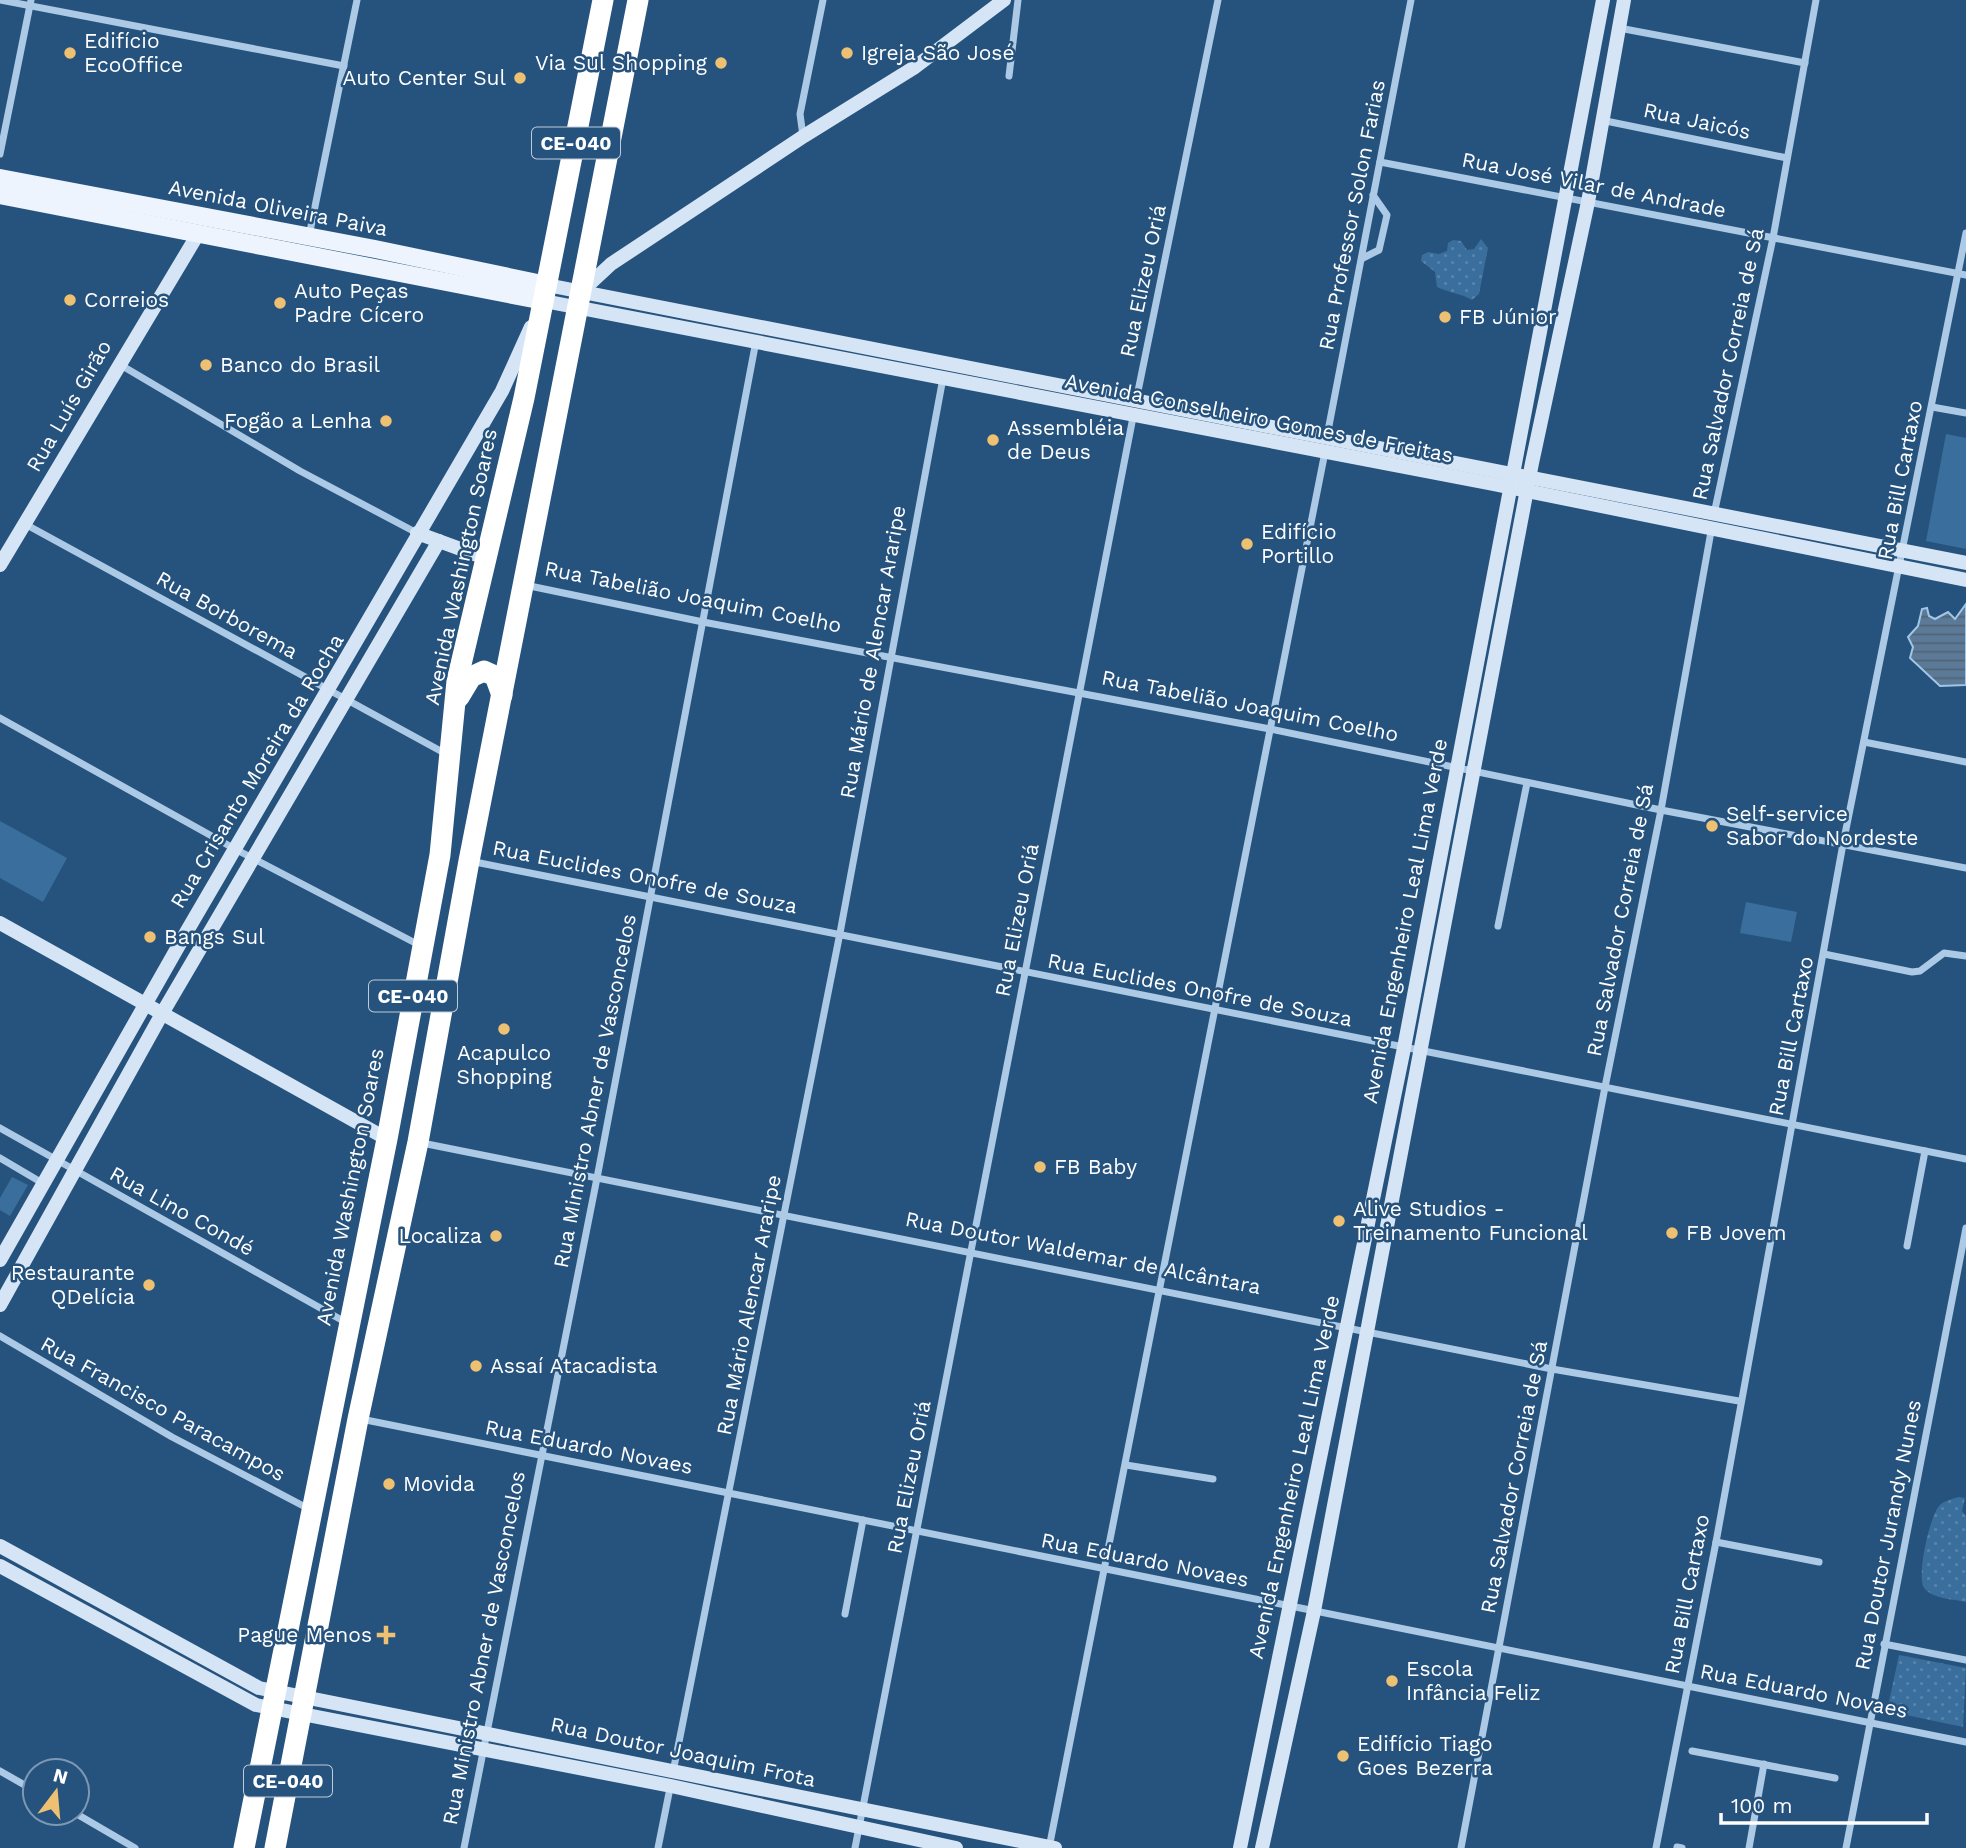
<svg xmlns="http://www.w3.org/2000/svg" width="1966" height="1848" font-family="'Work Sans',sans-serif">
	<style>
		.grass { fill: url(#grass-dots) }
		.garden { fill: #3a6e9c }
		.water { fill: url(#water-rules); stroke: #a1c6e6; stroke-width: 2 }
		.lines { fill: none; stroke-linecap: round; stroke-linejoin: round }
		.street { stroke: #accae5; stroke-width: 7 }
		.secondary { stroke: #d6e5f5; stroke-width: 14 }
		.primary { stroke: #edf4fd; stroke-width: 18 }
		.highway { stroke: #fff; stroke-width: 21 }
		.poi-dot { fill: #eec172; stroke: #26537e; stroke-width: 2.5 }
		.labels { text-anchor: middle; stroke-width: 5; stroke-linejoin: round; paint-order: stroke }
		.shield { fill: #26537e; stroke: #becbd8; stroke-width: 2 }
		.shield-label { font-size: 19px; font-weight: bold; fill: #fff }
		.poi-label { font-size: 21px; fill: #fff; stroke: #26537e; text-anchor: start }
		.street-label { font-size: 21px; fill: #fff; stroke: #26537e }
	</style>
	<defs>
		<pattern id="grass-dots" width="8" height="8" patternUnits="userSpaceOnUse" patternTransform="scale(1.75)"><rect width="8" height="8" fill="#3a6e9c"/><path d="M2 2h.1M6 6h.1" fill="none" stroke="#5884ab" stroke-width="1.8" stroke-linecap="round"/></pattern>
		<pattern id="water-rules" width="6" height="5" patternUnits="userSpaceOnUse" patternTransform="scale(1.75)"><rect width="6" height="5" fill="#5a7a98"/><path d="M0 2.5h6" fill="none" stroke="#536372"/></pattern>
	</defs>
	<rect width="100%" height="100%" fill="#26537e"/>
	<g class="grass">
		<path d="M1481 239 1488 248 1479 294 1472 300C1460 293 1450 293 1437 287L1435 272 1421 261 1422 255 1428 252 1439 254 1447 251 1448 243 1453 240 1461 241 1467 250 1474 249Z"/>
		<path d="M1959 1497 1965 1498 1962 1511 1966 1516V1602C1953 1599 1934 1599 1925 1589 1915 1579 1930 1516 1939 1506 1943 1501 1952 1499 1959 1497Z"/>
		<polygon points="1899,1655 1966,1668 1963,1727 1887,1711"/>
	</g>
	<g class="garden">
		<polygon points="1946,434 1966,438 1966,549 1926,541"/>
		<polygon points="0,821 67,858 43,902 0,878"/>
		<polygon points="1746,902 1797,912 1791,942 1740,933"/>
		<polygon points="12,1177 28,1185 10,1216 0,1210 0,1198"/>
	</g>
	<polygon class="water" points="1966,604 1966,685 1940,686 1910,658 1913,647 1908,637 1918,626 1922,609 1927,608 1929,616 1935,619 1948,612 1955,619"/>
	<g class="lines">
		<g class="street">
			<polyline points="0,0 344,66"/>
			<polyline points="1619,28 1805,63"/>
			<polyline points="1009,76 1018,0"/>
			<polyline points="1601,120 1787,158"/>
			<polyline points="803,136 800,114 823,0"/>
			<polyline points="0,154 31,0"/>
			<polyline points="1380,162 1966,275"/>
			<polyline points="309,236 357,0"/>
			<polyline points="1363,258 1379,250 1387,215 1373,195"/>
			<polyline points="119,364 300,471 417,533"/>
			<polyline points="1136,401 1218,0"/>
			<polyline points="1932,407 1966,413"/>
			<polyline points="1327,436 1411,0"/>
			<polyline points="1714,514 1773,238 1816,0"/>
			<polyline points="25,524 448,755"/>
			<polyline points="525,585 703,622 1270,729 1661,810 1966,868"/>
			<polyline points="0,718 235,849 421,946"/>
			<polyline points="1864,742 1966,762"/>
			<polyline points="470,861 1966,1159"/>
			<polyline points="1498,926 1527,783"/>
			<polyline points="1824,954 1912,972 1920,971 1944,953 1966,956"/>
			<polyline points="0,1128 347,1323"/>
			<polyline points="422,1143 1552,1369 1739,1401"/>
			<polyline points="0,1158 44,1184"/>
			<polyline points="1907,1246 1925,1151"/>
			<polyline points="0,1336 172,1437 311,1510"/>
			<polyline points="361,1419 1966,1742"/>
			<polyline points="1126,1465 1213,1479"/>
			<polyline points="1716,1542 1819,1562"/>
			<polyline points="845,1614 863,1520"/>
			<polyline points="1884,1644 1966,1660"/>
			<polyline points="1692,1751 1835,1778"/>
			<polyline points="0,1771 35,1791"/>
			<polyline points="673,1772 840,933 943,378"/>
			<polyline points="75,1813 135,1848"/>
			<polyline points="1677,1847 1682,1848"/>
			<polyline points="464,1848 597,1178 756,341"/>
			<polyline points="658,1848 671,1783"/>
			<polyline points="855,1848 1134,412"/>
			<polyline points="1049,1848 1325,452"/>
			<polyline points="1461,1848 1605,1087 1661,810 1712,526"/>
			<polyline points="1656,1848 1716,1542 1843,844 1966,233"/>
			<polyline points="1749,1848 1764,1764"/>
			<polyline points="1846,1848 1966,1228"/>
		</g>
		<g class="secondary">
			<polyline points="547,285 1966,563"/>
			<polyline points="582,291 611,264 804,136 915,67 1004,0"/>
			<polyline points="540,309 544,301 1493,484 1966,580"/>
			<polyline points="417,533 485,558"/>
			<polyline points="0,565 198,234"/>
			<polyline points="0,923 387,1139"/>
			<polyline points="0,1260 187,931 502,391 531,327"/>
			<polyline points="0,1305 163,1012 439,541"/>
			<polyline points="0,1546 259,1688 1055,1848"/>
			<polyline points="0,1566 256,1705 671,1786 956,1848"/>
			<polyline points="1240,1848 1404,1048 1603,0"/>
			<polyline points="1262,1848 1314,1611 1532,463 1588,202 1624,0"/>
		</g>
		<g class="primary">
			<polyline points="0,178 375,249 547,285"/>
			<polyline points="0,195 544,301"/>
		</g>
		<g class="highway">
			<polyline points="459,697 471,677 484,671 495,676 502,695"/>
			<polyline points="244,1848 387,1139 440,855 457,681 524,398 603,0"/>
			<polyline points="275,1848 358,1419 418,1142 469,861 638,0"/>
		</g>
	</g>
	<g class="poi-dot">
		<circle cx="70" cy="53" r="7"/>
		<circle cx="847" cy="53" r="7"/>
		<circle cx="721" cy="63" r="7"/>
		<circle cx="520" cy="78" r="7"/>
		<circle cx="70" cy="300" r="7"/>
		<circle cx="280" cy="303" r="7"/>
		<circle cx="1445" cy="317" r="7"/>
		<circle cx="206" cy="365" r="7"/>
		<circle cx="386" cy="421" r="7"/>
		<circle cx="993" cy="440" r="7"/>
		<circle cx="1247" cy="544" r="7"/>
		<circle cx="1712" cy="826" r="7"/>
		<circle cx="150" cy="937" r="7"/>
		<circle cx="504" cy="1029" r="7"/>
		<circle cx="1040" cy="1167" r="7"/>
		<circle cx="1339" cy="1221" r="7"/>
		<circle cx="1672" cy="1233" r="7"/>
		<circle cx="496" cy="1236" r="7"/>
		<circle cx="149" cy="1285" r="7"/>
		<circle cx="476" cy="1366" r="7"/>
		<circle cx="389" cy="1484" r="7"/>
		<path d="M382.5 1624.5h7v7h7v7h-7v7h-7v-7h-7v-7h7z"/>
		<circle cx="1392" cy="1681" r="7"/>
		<circle cx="1343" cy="1756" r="7"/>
	</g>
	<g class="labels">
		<g class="shield">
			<rect x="532" y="127.5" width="88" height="31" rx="5"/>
			<rect x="369" y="980.5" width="88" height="31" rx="5"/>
			<rect x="244" y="1765.5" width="88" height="31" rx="5"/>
		</g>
		<g class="shield-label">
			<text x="576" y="150">CE-040</text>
			<text x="413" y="1003">CE-040</text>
			<text x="288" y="1788">CE-040</text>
		</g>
		<g class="poi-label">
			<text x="84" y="48">Edifício<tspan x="84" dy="24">EcoOffice</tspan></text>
			<text x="861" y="60">Igreja São José</text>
			<text x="707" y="70" text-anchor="end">Via Sul Shopping</text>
			<text x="506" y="85" text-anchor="end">Auto Center Sul</text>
			<text x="294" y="298">Auto Peças<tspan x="294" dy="24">Padre Cícero</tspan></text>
			<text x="84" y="307">Correios</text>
			<text x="1459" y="324">FB Júnior</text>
			<text x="220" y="372">Banco do Brasil</text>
			<text x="372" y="428" text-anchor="end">Fogão a Lenha</text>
			<text x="1007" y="435">Assembléia<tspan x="1007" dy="24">de Deus</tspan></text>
			<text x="1261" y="539">Edifício<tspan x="1261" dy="24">Portillo</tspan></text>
			<text x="1726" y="821">Self-service<tspan x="1726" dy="24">Sabor do Nordeste</tspan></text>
			<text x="164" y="944">Bangs Sul</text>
			<text x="504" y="1060" text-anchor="middle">Acapulco<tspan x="504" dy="24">Shopping</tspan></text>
			<text x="1054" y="1174">FB Baby</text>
			<text x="1353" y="1216">Alive Studios -<tspan x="1353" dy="24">Treinamento Funcional</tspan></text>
			<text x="1686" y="1240">FB Jovem</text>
			<text x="482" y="1243" text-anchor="end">Localiza</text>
			<text x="135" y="1280" text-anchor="end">Restaurante<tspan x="135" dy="24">QDelícia</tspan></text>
			<text x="490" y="1373">Assaí Atacadista</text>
			<text x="403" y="1491">Movida</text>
			<text x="372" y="1642" text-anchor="end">Pague Menos</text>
			<text x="1406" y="1676">Escola<tspan x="1406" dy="24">Infância Feliz</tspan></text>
			<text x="1357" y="1751">Edifício Tiago<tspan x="1357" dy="24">Goes Bezerra</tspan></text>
		</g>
		<g class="street-label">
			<text transform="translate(1697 121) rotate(12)" y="7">Rua Jaicós</text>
			<text transform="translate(1594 185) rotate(11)" y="7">Rua José Vilar de Andrade</text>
			<text transform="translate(278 208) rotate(11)" y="7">Avenida Oliveira Paiva</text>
			<text transform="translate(1352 215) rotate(-79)" y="7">Rua Professor Solon Farias</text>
			<text transform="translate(1143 281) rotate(-78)" y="7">Rua Elizeu Oriá</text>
			<text transform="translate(1728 364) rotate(-78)" y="7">Rua Salvador Correia de Sá</text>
			<text transform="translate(69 406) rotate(-60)" y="7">Rua Luís Girão</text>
			<text transform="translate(1259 418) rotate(11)" y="7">Avenida Conselheiro Gomes de Freitas</text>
			<text transform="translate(1900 480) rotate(-79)" y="7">Rua Bill Cartaxo</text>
			<text transform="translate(461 567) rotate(-78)" y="7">Avenida Washington Soares</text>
			<text transform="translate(693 597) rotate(11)" y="7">Rua Tabelião Joaquim Coelho</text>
			<text transform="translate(227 615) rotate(29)" y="7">Rua Borborema</text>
			<text transform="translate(873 652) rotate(-80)" y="7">Rua Mário de Alencar Araripe</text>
			<text transform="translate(1250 706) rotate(11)" y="7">Rua Tabelião Joaquim Coelho</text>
			<text transform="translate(257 771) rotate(-59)" y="7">Rua Crisanto Moreira da Rocha</text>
			<text transform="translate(645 877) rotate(11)" y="7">Rua Euclides Onofre de Souza</text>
			<text transform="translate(1017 920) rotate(-79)" y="7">Rua Elizeu Oriá</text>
			<text transform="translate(1620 920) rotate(-79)" y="7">Rua Salvador Correia de Sá</text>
			<text transform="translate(1405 921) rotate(-79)" y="7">Avenida Engenheiro Leal Lima Verde</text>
			<text transform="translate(1200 990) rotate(11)" y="7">Rua Euclides Onofre de Souza</text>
			<text transform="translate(1791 1036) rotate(-79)" y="7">Rua Bill Cartaxo</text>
			<text transform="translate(595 1091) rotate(-79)" y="7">Rua Ministro Abner de Vasconcelos</text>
			<text transform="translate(350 1187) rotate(-79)" y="7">Avenida Washington Soares</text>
			<text transform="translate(182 1211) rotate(29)" y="7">Rua Lino Condé</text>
			<text transform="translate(1083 1253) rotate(11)" y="7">Rua Doutor Waldemar de Alcântara</text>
			<text transform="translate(749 1305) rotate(-79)" y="7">Rua Mário Alencar Araripe</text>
			<text transform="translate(163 1409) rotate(29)" y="7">Rua Francisco Paracampos</text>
			<text transform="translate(589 1447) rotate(11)" y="7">Rua Eduardo Novaes</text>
			<text transform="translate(909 1477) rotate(-79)" y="7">Rua Elizeu Oriá</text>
			<text transform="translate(1294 1477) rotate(-78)" y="7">Avenida Engenheiro Leal Lima Verde</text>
			<text transform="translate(1514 1477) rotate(-79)" y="7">Rua Salvador Correia de Sá</text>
			<text transform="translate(1888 1535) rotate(-79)" y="7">Rua Doutor Jurandy Nunes</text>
			<text transform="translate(1145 1560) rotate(11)" y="7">Rua Eduardo Novaes</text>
			<text transform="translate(1687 1594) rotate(-79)" y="7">Rua Bill Cartaxo</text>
			<text transform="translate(484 1648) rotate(-79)" y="7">Rua Ministro Abner de Vasconcelos</text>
			<text transform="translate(1804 1691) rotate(11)" y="7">Rua Eduardo Novaes</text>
			<text transform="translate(683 1752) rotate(12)" y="7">Rua Doutor Joaquim Frota</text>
		</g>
	</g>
	<g transform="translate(56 1792) rotate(16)"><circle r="33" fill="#26537e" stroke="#7d98b2" stroke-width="2"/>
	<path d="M0-5L12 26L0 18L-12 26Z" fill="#eec172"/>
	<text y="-10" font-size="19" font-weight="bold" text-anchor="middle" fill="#ffffff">N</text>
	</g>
	<path d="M1721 1813v10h206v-10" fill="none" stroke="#ffffff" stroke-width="3.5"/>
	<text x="1731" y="1813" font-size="21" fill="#ffffff" stroke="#26537e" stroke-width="5" paint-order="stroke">100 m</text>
</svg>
